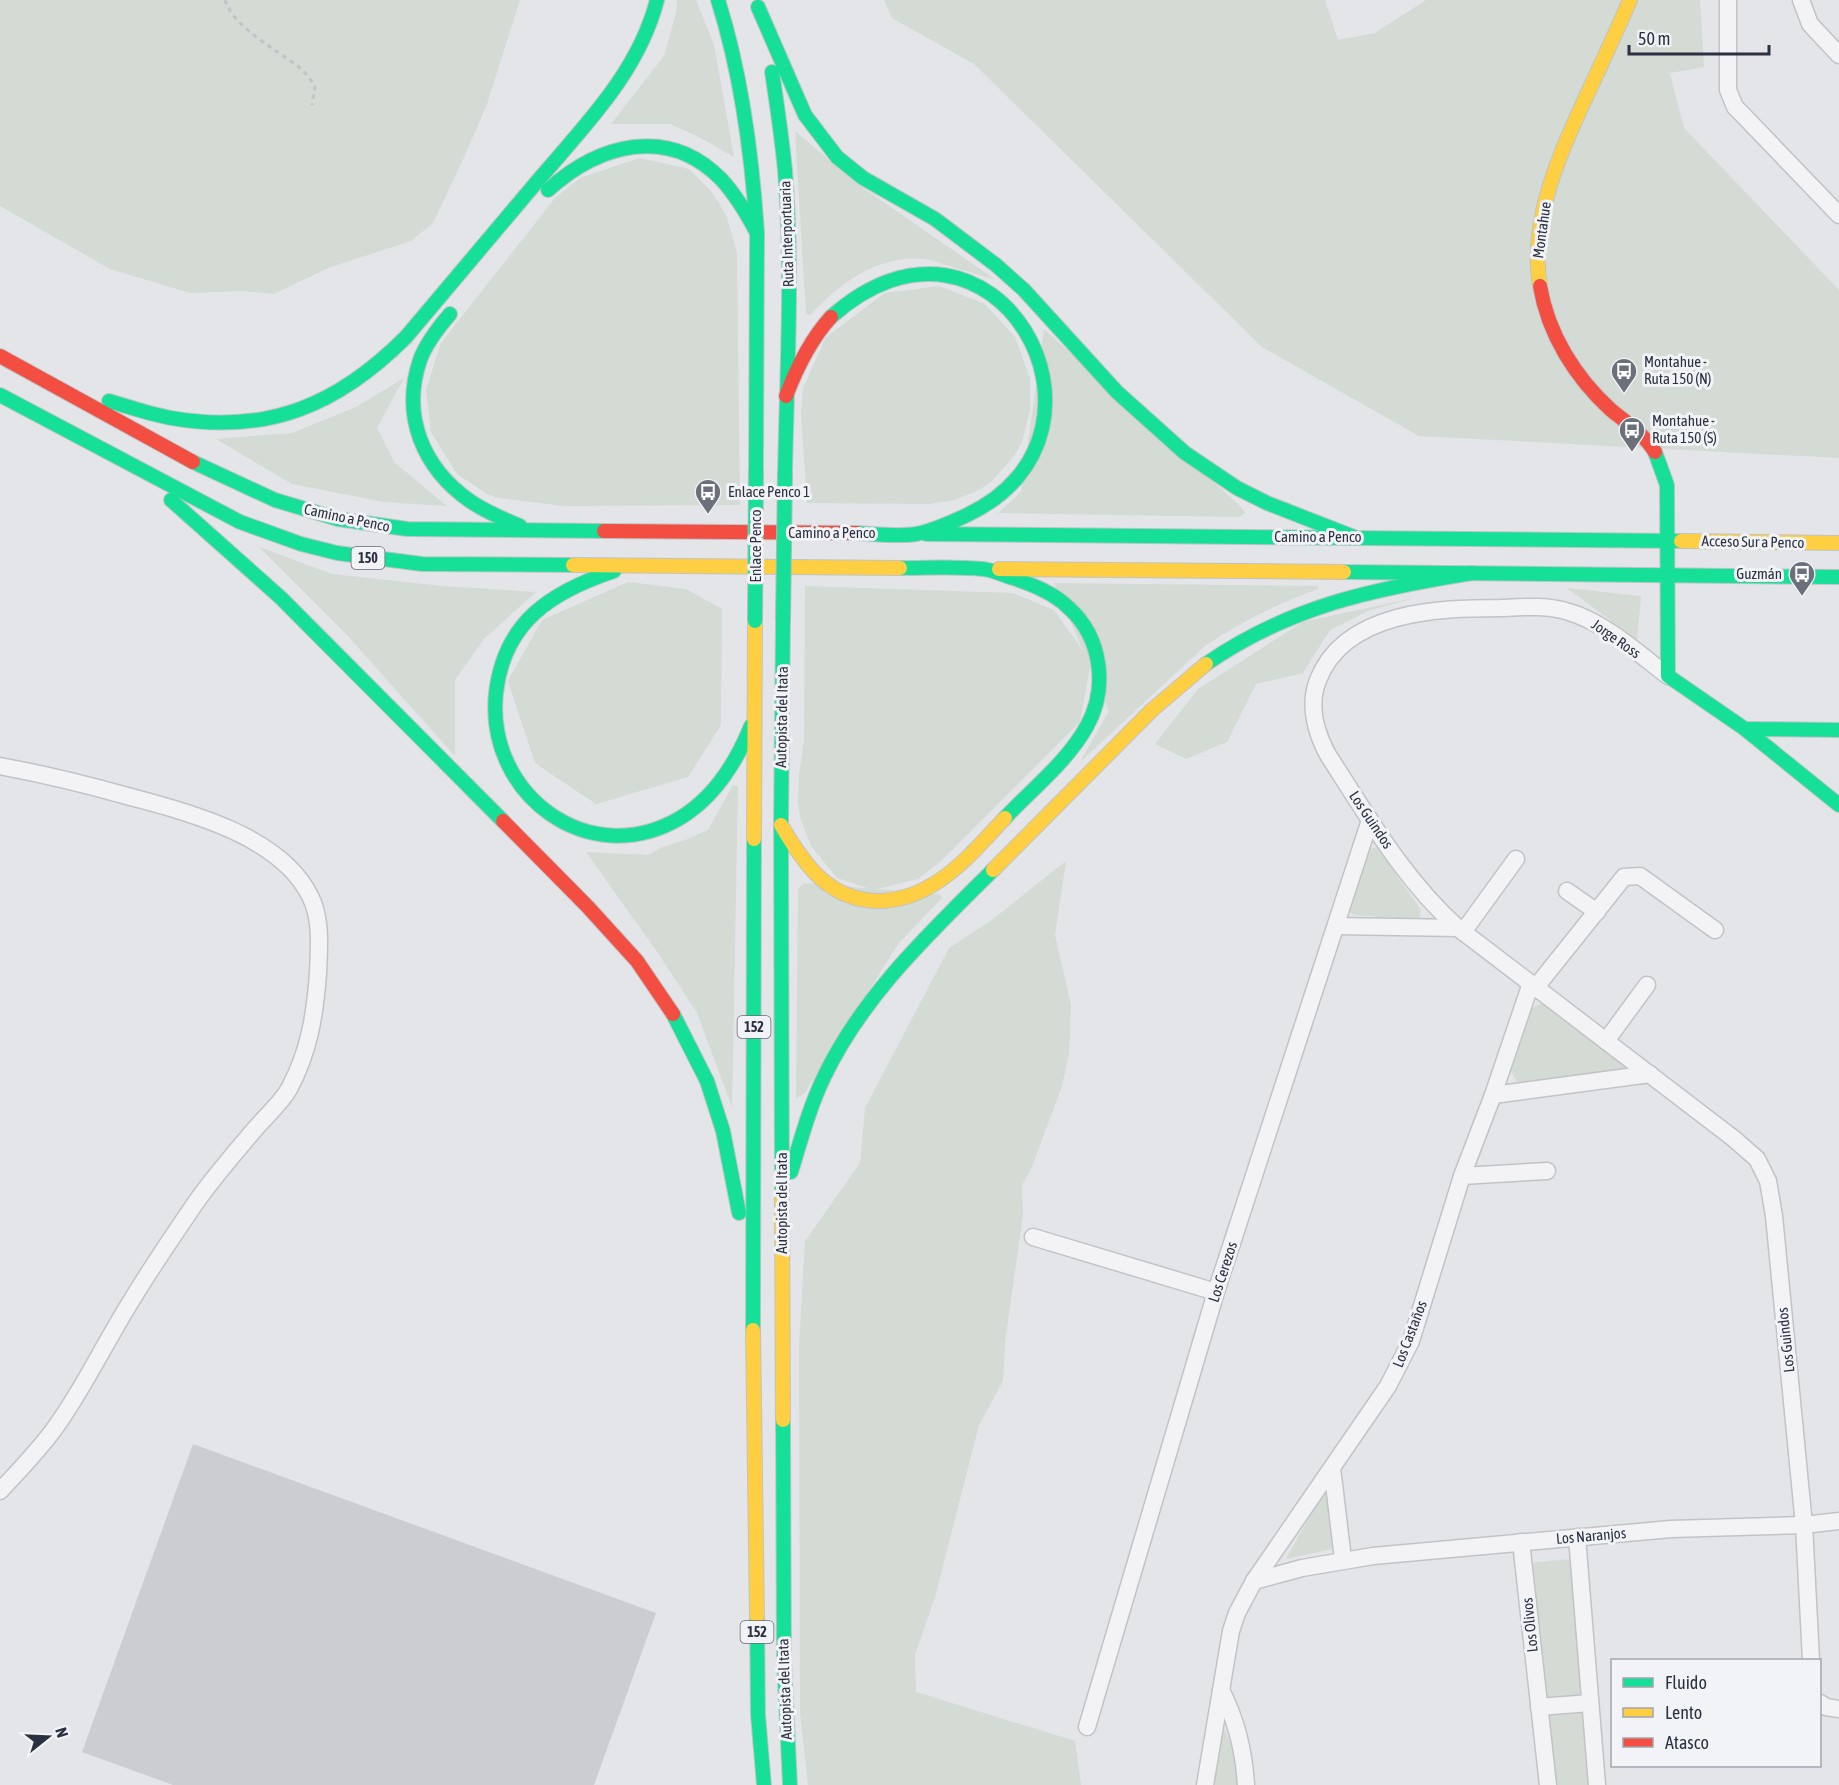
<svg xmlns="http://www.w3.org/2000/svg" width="1839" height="1785" font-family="'Asap Condensed',sans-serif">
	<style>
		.green { fill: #d3dbd4 }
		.building { fill: #cccdd0 }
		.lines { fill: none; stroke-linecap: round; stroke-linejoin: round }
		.street-casing { stroke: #c1c3c6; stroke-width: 19 }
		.fast-casing { stroke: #c1c3c6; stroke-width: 16 }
		.slow-casing { stroke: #c1c3c6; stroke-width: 16 }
		.jam-casing { stroke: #c1c3c6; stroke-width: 16 }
		.path { stroke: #c3c3c8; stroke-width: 3; stroke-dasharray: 4.5 4.5; stroke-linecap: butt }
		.street { stroke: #f3f3f5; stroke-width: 16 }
		.fast { stroke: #16e098; stroke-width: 14 }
		.slow { stroke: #ffcf43; stroke-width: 14 }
		.jam { stroke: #f24e42; stroke-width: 14 }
		.fast-bridge-casing { stroke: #b6b8bc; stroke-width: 16; stroke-linecap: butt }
		.fast-bridge { stroke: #16e098; stroke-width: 14 }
		.labels { text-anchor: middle; stroke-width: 6; stroke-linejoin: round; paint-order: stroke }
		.shield { fill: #f2f3f7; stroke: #676b77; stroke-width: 1.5 }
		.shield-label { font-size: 14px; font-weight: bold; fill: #2b3140 }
		.street-label { font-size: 15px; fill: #2b3140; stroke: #f2f3f7 }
		.poi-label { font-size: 15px; fill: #2b3140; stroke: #f2f3f7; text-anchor: start }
	</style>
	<rect width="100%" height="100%" fill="#e3e5e8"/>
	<g class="green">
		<polygon points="0,0 520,0 487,104 466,153 433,223 411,241 328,268 274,294 243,291 190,293 110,269 0,206"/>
		<polygon points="677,0 696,0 714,45 734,157 699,137 670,124 611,124 664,56 676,13"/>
		<polygon points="884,0 1325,0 1338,40 1375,33 1426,0 1700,0 1704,67 1670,73 1684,128 1839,290 1839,458 1419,436 1262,347 974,64 892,18"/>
		<path d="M795 131 859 185 996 280C979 275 963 270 946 265 939 263 931 259 924 259 878 254 839 284 810 315L806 314Z"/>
		<polygon points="639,158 689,169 710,190 719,203 727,218 737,252 740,505 565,506 498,498 487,494 457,474 431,432 426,390 441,343 555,198 580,178"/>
		<polygon points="939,286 985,304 1015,337 1030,379 1030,410 1022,442 1014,456 992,481 979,490 955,500 929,504 807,503 801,414 803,388 826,337 885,293"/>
		<polygon points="1044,329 1240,506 1245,513 1239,517 998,513 1021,492"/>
		<polygon points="404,378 377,428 394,462 447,506 384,502 292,484 216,439 292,433 356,407"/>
		<polygon points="259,547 332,574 442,586 536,592 484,639 455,680 455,756 346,634"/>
		<polygon points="628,582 686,589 722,609 721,725 688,777 596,804 535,763 508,681 542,620"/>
		<path d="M1054 583 1318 586V589C1279 603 1240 622 1205 646L1080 762 1109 711Z"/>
		<polygon points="805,586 1013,593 1054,610 1091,662 1080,722 940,862 918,879 873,890 837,878 811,846 800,817 798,802 799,775 804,741"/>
		<polygon points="1567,588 1641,596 1637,640"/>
		<polygon points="1414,598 1368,611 1330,630 1303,673 1256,684 1227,742 1186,759 1155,744 1198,689 1303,622"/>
		<polygon points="733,785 738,786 732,1107 697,1013 658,953 586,852 648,855 663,847 688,839 708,830"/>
		<polygon points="1377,847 1421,910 1419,920 1355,915 1347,911 1370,849"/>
		<polygon points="1066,861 1055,935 1071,1005 1069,1053 1062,1086 1031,1169 1022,1185 1023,1215 1005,1342 1003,1381 979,1425 935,1597 915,1655 916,1692 1075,1741 1081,1785 808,1785 800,1713 799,1346 805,1241 860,1163 865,1108 949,948 992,920"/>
		<polygon points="804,883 939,894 942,898 898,944 804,1094 796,1098 798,889"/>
		<polygon points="1544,1002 1624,1064 1624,1072 1519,1085 1510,1070 1532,1008"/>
		<polygon points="1328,1484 1333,1549 1286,1559"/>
		<polygon points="1572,1559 1595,1785 1551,1785 1528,1563"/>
		<polygon points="1223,1725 1235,1754 1238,1785 1213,1785"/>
	</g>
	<polygon class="building" points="193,1444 656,1613 594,1785 173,1785 82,1752"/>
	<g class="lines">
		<g class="street-casing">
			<g id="street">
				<polyline points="1728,0 1728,90 1735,107 1742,114 1839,215"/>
				<polyline points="1801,0 1810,24 1839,55"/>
				<path d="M1668 676C1639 654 1604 622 1569 612 1547 605 1524 607 1501 608 1438 608 1345 611 1318 680 1308 705 1316 733 1328 755 1367 815 1403 879 1458 928L1733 1138 1757 1159 1768 1181 1774 1216 1804 1525 1811 1660"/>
				<path d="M0 766C43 774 85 784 127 796 187 812 280 835 310 896 322 919 319 948 318 973 315 1015 309 1052 289 1089 281 1103 266 1116 255 1129 233 1155 209 1182 190 1211 164 1249 137 1289 114 1330 94 1364 76 1400 52 1432 36 1453 18 1472 0 1491"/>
				<polyline points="1567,891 1597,912"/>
				<polyline points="1336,926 1458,928"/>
				<polyline points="1463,932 1516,859"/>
				<polyline points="1536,987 1624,877 1640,876 1715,930"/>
				<polyline points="1606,1041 1647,985"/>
				<polyline points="1493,1095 1650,1074"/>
				<polyline points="1462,1176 1547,1171"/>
				<polyline points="1033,1237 1216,1292"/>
				<polyline points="1332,1468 1343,1559"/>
				<polyline points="1577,1537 1597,1785"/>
				<polyline points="1521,1542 1548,1785"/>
				<polyline points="1254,1581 1302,1568 1373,1556 1671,1529 1804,1525 1839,1521"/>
				<path d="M1221 1690C1237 1721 1244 1751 1246 1785"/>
				<polyline points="1820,1703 1826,1707 1839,1709"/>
				<polyline points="1539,1707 1590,1703"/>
				<polyline points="1087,1727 1216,1292 1370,820"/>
				<polyline points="1205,1785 1231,1631 1237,1613 1254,1581 1388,1386 1411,1341 1462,1176 1493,1095 1531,983"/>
			</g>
		</g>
		<g class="fast-casing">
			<g id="fast">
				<path d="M718 0C742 76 752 154 757 233L756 470"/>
				<polyline points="758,7 805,115 837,157 863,178 935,219 996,265 1024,290 1117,392 1185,453 1237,488 1267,503 1354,537"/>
				<path d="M772 72C777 105 782 138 785 171 793 271 787 372 785 472"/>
				<path d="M548 190C599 144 668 125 721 179 736 195 747 214 757 233"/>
				<path d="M450 314C438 328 426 343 420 360 401 416 423 468 470 501 486 512 503 519 520 526"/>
				<path d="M831 317C993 172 1141 433 967 515 952 522 933 531 916 534 897 537 876 534 857 533"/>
				<polyline points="0,395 240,522 301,544 337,553 422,564 573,565"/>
				<path d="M109 401C129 407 150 414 171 418 268 435 338 405 406 337 449 286 492 235 535 184 583 127 638 74 657 0"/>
				<polyline points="1655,452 1667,485 1668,676 1745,729 1839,805"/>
				<polyline points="193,462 275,500 338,519 407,529 604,531"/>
				<polyline points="171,500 281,598 503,821"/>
				<polyline points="926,534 1681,541"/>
				<path d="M900 568C927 568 956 566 983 569 993 570 1003 575 1013 578 1033 585 1054 593 1069 608 1102 638 1108 688 1087 726 1067 762 1033 788 1005 818"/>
				<path d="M614 571C551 592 504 622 496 693 485 794 589 872 680 818 715 797 736 763 751 726"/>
				<polyline points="1344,572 1839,577"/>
				<path d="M1206 664C1290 606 1373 589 1472 573"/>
				<polyline points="1745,729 1839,730"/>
				<polyline points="673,1014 707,1081 723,1131 739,1213"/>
				<path d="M791 1172C801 1140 809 1108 824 1077 863 995 930 933 993 870"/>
				<polyline points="782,1199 781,825 783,621"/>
				<polyline points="753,1330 754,839"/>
				<polyline points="783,1420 784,1660 790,1785"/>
				<polyline points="757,1617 758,1715 764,1785"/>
			</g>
		</g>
		<g class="slow-casing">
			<g id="slow">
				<path d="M1540 286C1528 217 1564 145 1592 84 1605 56 1618 28 1630 0"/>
				<polyline points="1681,541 1839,543"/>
				<polyline points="573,565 900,568"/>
				<polyline points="999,569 1344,572"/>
				<path d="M781 825C805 866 830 902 882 901 900 900 918 894 934 884 962 867 983 841 1005 818"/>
				<polyline points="754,839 755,621"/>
				<polyline points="993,870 1152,710 1206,664"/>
				<polyline points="782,1199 783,1420"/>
				<polyline points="753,1330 757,1617"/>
			</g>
		</g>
		<g class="jam-casing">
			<g id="jam">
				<path d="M1540 286C1548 334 1575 377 1611 410 1627 423 1644 434 1655 452"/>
				<polyline points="0,356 193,462"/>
				<path d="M786 396C797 367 810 340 831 317"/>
				<polyline points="604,531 857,533"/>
				<polyline points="503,821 588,907 637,961 673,1014"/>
			</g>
		</g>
		<path class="path" d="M225 0C232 26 278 51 299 67 305 72 310 79 315 86L312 105"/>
		<use href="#street" class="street"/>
		<use href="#fast" class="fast"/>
		<use href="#slow" class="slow"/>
		<use href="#jam" class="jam"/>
		<g class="fast-bridge-casing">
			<g id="fast-bridge">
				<polyline points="755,621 756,470"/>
				<polyline points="783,621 785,472"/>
			</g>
		</g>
		<use href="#fast-bridge" class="fast-bridge"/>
	</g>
	<defs>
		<g id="bus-pin" transform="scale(1.35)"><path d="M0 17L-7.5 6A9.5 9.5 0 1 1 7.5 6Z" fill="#6b707b" stroke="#f2f3f7"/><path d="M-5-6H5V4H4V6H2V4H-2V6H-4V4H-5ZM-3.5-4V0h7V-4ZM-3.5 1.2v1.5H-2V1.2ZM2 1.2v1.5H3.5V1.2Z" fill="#fff"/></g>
	</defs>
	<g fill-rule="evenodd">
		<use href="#bus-pin" x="1624" y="371"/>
		<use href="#bus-pin" x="1632" y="430"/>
		<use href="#bus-pin" x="708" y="492"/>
		<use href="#bus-pin" x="1802" y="574"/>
	</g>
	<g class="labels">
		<g class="shield">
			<rect x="351.5" y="547" width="33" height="22" rx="4.5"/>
			<rect x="737.5" y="1016" width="33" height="22" rx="4.5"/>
			<rect x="740.5" y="1621" width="33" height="22" rx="4.5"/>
		</g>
		<g class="shield-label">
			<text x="368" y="563">150</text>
			<text x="754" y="1032">152</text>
			<text x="757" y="1637">152</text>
		</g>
		<g class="street-label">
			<text transform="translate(1542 230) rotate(-82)" y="5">Montahue</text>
			<text transform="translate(787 234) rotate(-92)" y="5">Ruta Interportuaria</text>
			<text transform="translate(347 518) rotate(12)" y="5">Camino a Penco</text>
			<text x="832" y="538">Camino a Penco</text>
			<text x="1318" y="542">Camino a Penco</text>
			<text transform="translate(1753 542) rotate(1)" y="5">Acceso Sur a Penco</text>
			<text transform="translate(756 546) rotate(-90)" y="5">Enlace Penco</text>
			<text transform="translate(1616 639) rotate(35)" y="5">Jorge Ross</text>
			<text transform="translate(782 717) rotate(-89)" y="5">Autopista del Itata</text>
			<text transform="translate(1371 820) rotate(56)" y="5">Los Guindos</text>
			<text transform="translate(782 1203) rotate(-90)" y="5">Autopista del Itata</text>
			<text transform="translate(1223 1272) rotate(-72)" y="5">Los Cerezos</text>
			<text transform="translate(1410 1334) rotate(-69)" y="5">Los Castaños</text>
			<text transform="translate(1786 1340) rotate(-96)" y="5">Los Guindos</text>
			<text transform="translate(1591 1536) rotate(-5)" y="5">Los Naranjos</text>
			<text transform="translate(1530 1625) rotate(-96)" y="5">Los Olivos</text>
			<text transform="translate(785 1689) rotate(-92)" y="5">Autopista del Itata</text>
		</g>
		<g class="poi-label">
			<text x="1644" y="367">Montahue -<tspan x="1644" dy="17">Ruta 150 (N)</tspan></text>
			<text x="1652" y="426">Montahue -<tspan x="1652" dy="17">Ruta 150 (S)</tspan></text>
			<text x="728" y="497">Enlace Penco 1</text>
			<text x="1782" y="579" text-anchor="end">Guzmán</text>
		</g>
	</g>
	<rect x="1611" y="1659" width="210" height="108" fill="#f2f3f7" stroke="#a2a5ae" stroke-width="1.5"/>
	<rect x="1623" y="1678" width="30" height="9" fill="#16e098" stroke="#a2a5ae" stroke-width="1.5"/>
	<text x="1665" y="1689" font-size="18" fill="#2b3140">Fluido</text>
	<rect x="1623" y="1708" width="30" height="9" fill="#ffcf43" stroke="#a2a5ae" stroke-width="1.5"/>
	<text x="1665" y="1719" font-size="18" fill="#2b3140">Lento</text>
	<rect x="1623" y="1738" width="30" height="9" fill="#f24e42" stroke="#a2a5ae" stroke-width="1.5"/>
	<text x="1665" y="1749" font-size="18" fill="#2b3140">Atasco</text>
	<g transform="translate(48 1737) rotate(72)" stroke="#f2f3f7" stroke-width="4.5" paint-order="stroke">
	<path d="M0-4.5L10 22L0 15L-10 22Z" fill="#2b3140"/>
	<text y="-9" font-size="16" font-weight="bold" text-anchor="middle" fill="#2b3140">N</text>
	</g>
	<path d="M1629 45v9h140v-9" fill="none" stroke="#2b3140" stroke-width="3"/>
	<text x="1638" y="45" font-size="18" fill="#2b3140" stroke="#f2f3f7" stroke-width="4.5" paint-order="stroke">50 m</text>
</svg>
